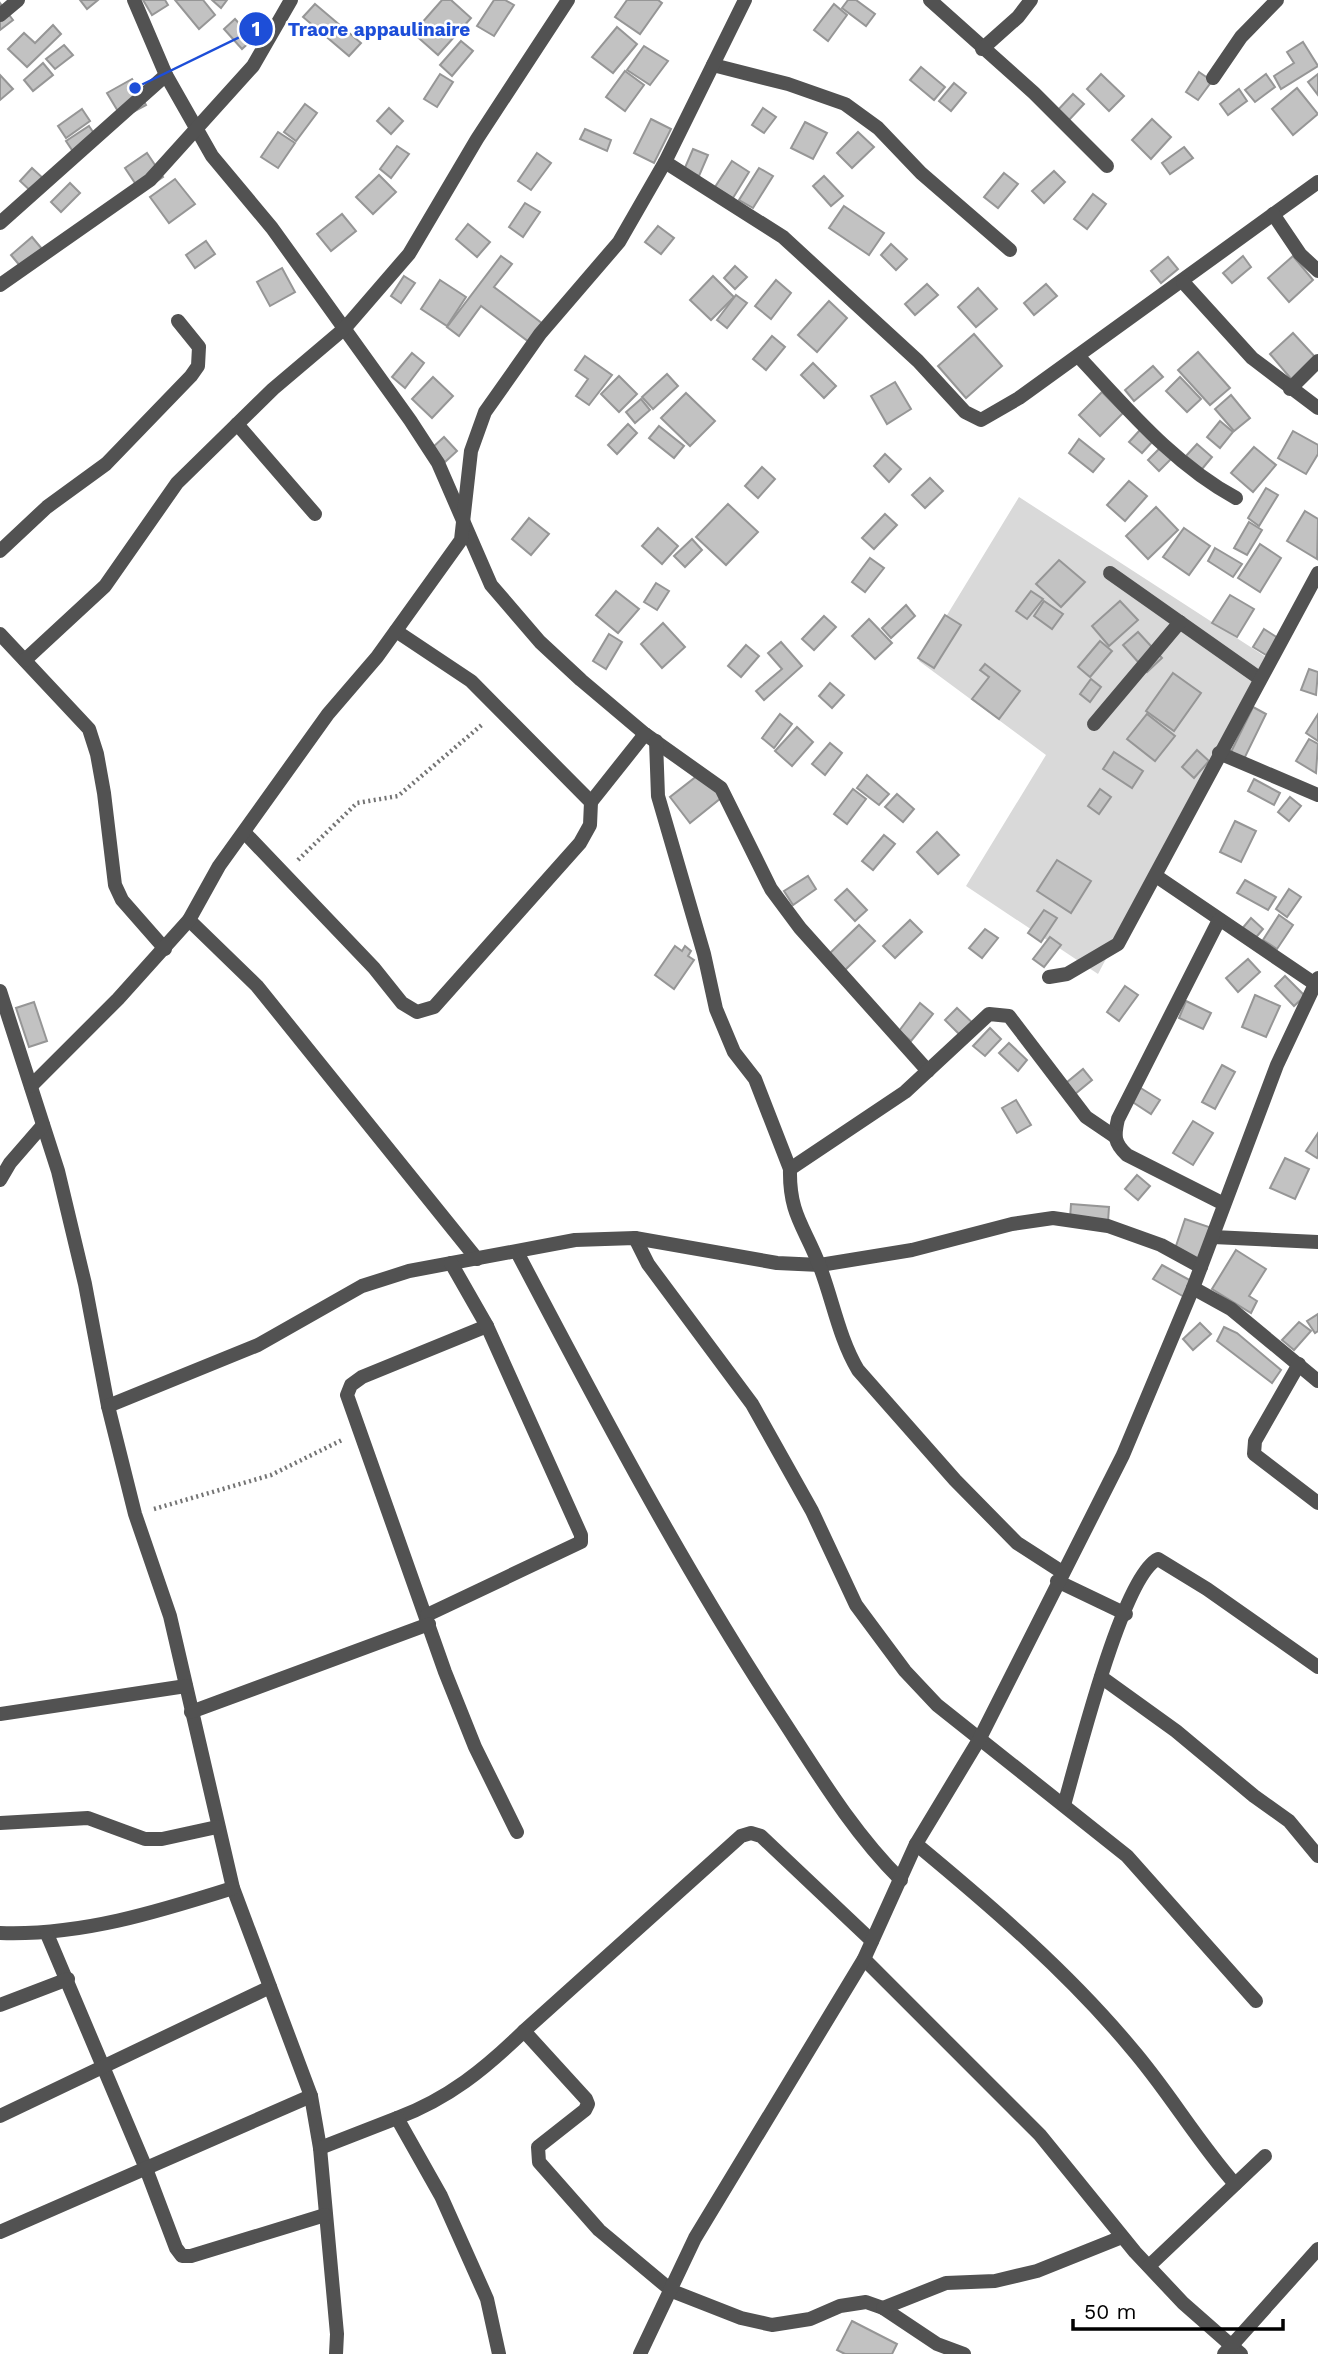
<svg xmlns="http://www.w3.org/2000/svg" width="1318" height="2354" font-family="'Work Sans',sans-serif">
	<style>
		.green { fill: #d9d9d9 }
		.building { fill: #c2c2c2; stroke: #969696; stroke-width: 2 }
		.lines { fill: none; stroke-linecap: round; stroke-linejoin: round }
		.path { stroke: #747474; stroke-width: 4.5; stroke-dasharray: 2 3.5; stroke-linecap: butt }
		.minor { stroke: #525252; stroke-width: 14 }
		.leader { fill: none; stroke: #1d4ed8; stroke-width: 2.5 }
		.callout-dot { fill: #1d4ed8; stroke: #fff; stroke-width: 2.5 }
		.mark-label { font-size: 21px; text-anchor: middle; font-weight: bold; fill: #fff }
		.callout-label { font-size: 19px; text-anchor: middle; font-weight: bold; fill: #1d4ed8; stroke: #fff; stroke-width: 5; stroke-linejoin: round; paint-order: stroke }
	</style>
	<rect width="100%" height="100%" fill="#fff"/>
	<polygon class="green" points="1019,497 1266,657 1098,974 966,886 1046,755 919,661"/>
	<g class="building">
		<polygon points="80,0 98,0 87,9"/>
		<polygon points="143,0 165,0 168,5 152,15"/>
		<polygon points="175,0 203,0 215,15 199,29"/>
		<polygon points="212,0 227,0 221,8"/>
		<polygon points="442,0 451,0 471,18 438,55 413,33"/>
		<polygon points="494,0 505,0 514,5 494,36 477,26"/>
		<polygon points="627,0 658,0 662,3 640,34 615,17"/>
		<polygon points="848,0 856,0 875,14 866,26 842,8"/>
		<polygon points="0,3 13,20 0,30"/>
		<polygon points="315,4 361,43 349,56 303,17"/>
		<polygon points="834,4 847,15 828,41 814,30"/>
		<polygon points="235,19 253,39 242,49 224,29"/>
		<polygon points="53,25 61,34 27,67 8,49 24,33 35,43"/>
		<polygon points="617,27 637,44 613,73 592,57"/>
		<polygon points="461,41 473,51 452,76 440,65"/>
		<polygon points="1303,42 1318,66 1281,89 1274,76 1294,63 1287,52"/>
		<polygon points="64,45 73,55 55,69 46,59"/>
		<polygon points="644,46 668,61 650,85 627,70"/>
		<polygon points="43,63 53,75 33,91 24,80"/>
		<polygon points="921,67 945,87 934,100 910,80"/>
		<polygon points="625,71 644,85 625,111 606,97"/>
		<polygon points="1199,72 1212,81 1198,100 1186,92"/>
		<polygon points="440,74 453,82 437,107 424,99"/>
		<polygon points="1101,74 1124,96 1109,111 1087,89"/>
		<polygon points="1266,74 1275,87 1255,102 1245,90"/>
		<polygon points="1318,74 1318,95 1308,82"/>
		<polygon points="0,75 13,89 0,100"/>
		<polygon points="132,79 146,105 122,118 107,93"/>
		<polygon points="954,83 966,93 951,111 939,101"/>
		<polygon points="1297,88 1318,114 1293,135 1272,109"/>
		<polygon points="1239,89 1247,101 1228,115 1220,104"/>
		<polygon points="1073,94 1084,104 1067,122 1056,112"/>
		<polygon points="305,104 317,113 296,141 284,132"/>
		<polygon points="389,108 403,121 391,134 377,121"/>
		<polygon points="763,108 776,117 764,133 752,125"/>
		<polygon points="82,109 90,121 66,138 58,126"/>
		<polygon points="651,119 671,129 654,163 634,153"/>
		<polygon points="1152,119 1171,137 1151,159 1132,140"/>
		<polygon points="805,122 827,133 813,159 791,148"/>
		<polygon points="89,126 97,138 74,153 66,141"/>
		<polygon points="585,129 611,140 607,151 580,139"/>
		<polygon points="278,132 295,143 278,168 261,157"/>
		<polygon points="858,132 874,147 852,168 837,153"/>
		<polygon points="397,146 409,154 391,178 380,169"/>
		<polygon points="1184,147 1193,158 1170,174 1162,163"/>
		<polygon points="693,149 708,155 699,176 684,170"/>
		<polygon points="147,153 163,177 141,192 125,168"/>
		<polygon points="537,153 551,163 531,190 518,181"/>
		<polygon points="732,161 749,172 733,198 715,187"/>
		<polygon points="32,168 46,181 34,194 20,181"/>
		<polygon points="759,168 773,176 753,208 739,200"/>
		<polygon points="1054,171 1065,182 1044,203 1032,191"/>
		<polygon points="1004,173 1018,184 998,208 984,197"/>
		<polygon points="379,175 396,192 373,214 356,197"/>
		<polygon points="824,176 843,196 831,206 813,186"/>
		<polygon points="175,179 195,204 169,223 150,197"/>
		<polygon points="70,183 80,193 61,212 51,202"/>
		<polygon points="1093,194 1106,204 1087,229 1074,219"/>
		<polygon points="525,203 540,212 523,237 509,227"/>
		<polygon points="844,206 884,233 869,255 829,228"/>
		<polygon points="342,214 356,231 331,251 317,234"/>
		<polygon points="468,224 490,242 477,257 456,239"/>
		<polygon points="658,226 674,238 661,254 645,242"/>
		<polygon points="32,237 47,255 26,273 11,255"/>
		<polygon points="206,241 215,254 195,268 186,255"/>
		<polygon points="891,244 907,259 896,270 881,255"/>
		<polygon points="501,256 512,264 494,287 543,324 529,342 481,306 459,336 447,327"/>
		<polygon points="1243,256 1251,267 1232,283 1223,273"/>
		<polygon points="1293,256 1313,280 1289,302 1268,278"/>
		<polygon points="1168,257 1178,269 1161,283 1151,271"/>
		<polygon points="735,266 747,277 735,289 724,278"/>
		<polygon points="282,268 295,292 270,306 257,282"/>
		<polygon points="404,276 415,283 401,303 391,296"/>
		<polygon points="713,276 734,297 711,320 690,300"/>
		<polygon points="440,280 466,297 447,326 421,309"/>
		<polygon points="776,280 791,293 771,319 755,306"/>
		<polygon points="927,284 938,295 915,315 905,304"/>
		<polygon points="1046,284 1057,296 1034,315 1024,303"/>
		<polygon points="978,288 997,309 976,327 958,307"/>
		<polygon points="736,295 747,303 727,328 717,320"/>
		<polygon points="829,301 847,318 817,352 798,335"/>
		<polygon points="1293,333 1316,358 1292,380 1270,354"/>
		<polygon points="974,334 1002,366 966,398 938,366"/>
		<polygon points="772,336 785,347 766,370 753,359"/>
		<polygon points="1198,352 1230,388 1210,405 1178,370"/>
		<polygon points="412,353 424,363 405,388 392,377"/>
		<polygon points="585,356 612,375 589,405 576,396 588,379 575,370"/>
		<polygon points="813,363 836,386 824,398 801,375"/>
		<polygon points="1153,366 1163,377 1134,401 1125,390"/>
		<polygon points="667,374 678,386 653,409 642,397"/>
		<polygon points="619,376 637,394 619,412 601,394"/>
		<polygon points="433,377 453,396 432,418 412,399"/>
		<polygon points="1180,377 1201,399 1187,412 1166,391"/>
		<polygon points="895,382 911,409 887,424 871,396"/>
		<polygon points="1102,392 1123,413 1100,436 1079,415"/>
		<polygon points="686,393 715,421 690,446 661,418"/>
		<polygon points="1231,395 1250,418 1234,431 1215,409"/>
		<polygon points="641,399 650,410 635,423 626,412"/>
		<polygon points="1220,421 1233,432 1220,448 1207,437"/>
		<polygon points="628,424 637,433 617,454 608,445"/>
		<polygon points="659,426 684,446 674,458 649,438"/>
		<polygon points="1140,430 1153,441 1142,453 1129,442"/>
		<polygon points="1293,431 1318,445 1318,454 1306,474 1278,458"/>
		<polygon points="444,437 457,451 445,462 433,447"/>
		<polygon points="1079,439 1104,459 1093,472 1069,453"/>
		<polygon points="1197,444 1212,457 1202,469 1186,456"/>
		<polygon points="1161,447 1172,458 1159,471 1148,460"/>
		<polygon points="1254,447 1276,465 1253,492 1231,473"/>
		<polygon points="885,454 901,469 889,482 874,466"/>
		<polygon points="762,467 775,479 758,498 745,486"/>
		<polygon points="930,478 943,491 925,508 912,495"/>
		<polygon points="1129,481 1147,496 1125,521 1107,505"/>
		<polygon points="1266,488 1278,495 1259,526 1248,518"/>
		<polygon points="728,504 758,532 726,565 696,537"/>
		<polygon points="1156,507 1178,530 1148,559 1126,536"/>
		<polygon points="1305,511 1318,519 1317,559 1287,541"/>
		<polygon points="885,514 897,525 874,549 862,538"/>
		<polygon points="529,518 549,534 531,555 512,539"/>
		<polygon points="1249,522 1262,530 1247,555 1234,548"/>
		<polygon points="658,528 678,546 662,564 642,546"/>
		<polygon points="1184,528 1210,546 1189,575 1163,557"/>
		<polygon points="692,539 702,550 685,567 674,556"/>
		<polygon points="1260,544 1281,558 1260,592 1238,578"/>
		<polygon points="1215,548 1242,564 1233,577 1208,561"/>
		<polygon points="870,558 884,568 865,592 852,582"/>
		<polygon points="1059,560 1085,582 1061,607 1036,584"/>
		<polygon points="656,583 669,591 657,610 644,602"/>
		<polygon points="616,591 639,609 618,633 596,615"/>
		<polygon points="1031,591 1043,599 1027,619 1016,611"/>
		<polygon points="1230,595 1254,609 1237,637 1212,623"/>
		<polygon points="1044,601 1063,614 1052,629 1034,616"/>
		<polygon points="1120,601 1138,620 1109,646 1092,626"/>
		<polygon points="906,605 915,616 891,638 882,628"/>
		<polygon points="945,615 961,625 934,668 918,658"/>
		<polygon points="824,616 836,627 814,650 802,639"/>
		<polygon points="869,619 892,643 875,659 852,636"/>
		<polygon points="663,623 685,647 662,668 641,644"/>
		<polygon points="1264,629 1278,638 1266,655 1253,647"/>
		<polygon points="1138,632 1162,658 1147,672 1123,645"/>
		<polygon points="609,634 622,642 606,669 593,661"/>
		<polygon points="1100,641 1112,651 1090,677 1078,667"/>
		<polygon points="781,642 802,666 764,700 756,691 782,669 768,653"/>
		<polygon points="746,645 759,656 741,677 728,666"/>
		<polygon points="985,664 1020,691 999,719 972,699 989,677 980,670"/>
		<polygon points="1309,669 1318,672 1316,695 1301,690"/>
		<polygon points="1173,673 1201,693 1174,731 1146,711"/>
		<polygon points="1091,679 1101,687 1090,702 1080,694"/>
		<polygon points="830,683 844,695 832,708 819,696"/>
		<polygon points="1253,707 1266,714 1244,759 1231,752"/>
		<polygon points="780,714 792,724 774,748 762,738"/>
		<polygon points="1147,714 1175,736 1155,761 1127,739"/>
		<polygon points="1318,714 1318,741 1306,733"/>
		<polygon points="797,727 813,742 792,766 775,751"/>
		<polygon points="1309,739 1318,744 1316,773 1296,761"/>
		<polygon points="830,743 842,753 825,775 812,764"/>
		<polygon points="1197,750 1209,761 1194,778 1182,767"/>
		<polygon points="1114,752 1143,771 1132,788 1103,769"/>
		<polygon points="702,772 721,798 690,823 670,797"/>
		<polygon points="867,775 889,794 879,805 857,788"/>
		<polygon points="1254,779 1280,793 1274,805 1248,791"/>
		<polygon points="853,789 866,799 847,824 834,814"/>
		<polygon points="1100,789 1111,797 1099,814 1088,806"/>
		<polygon points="897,794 914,809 903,822 885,807"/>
		<polygon points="1290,797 1301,806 1289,821 1278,812"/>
		<polygon points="1235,821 1256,831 1241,862 1220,852"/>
		<polygon points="937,832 959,855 938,874 917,852"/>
		<polygon points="884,835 895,844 873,870 862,861"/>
		<polygon points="1057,860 1091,881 1071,913 1037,891"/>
		<polygon points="808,876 816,889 793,905 784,891"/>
		<polygon points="1245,880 1276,897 1268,910 1237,893"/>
		<polygon points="847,889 867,910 855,921 835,900"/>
		<polygon points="1289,889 1301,897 1287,917 1276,909"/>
		<polygon points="1044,910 1057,918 1041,942 1028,933"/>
		<polygon points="1279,915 1293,925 1277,949 1263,940"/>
		<polygon points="1251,918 1263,929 1253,941 1241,930"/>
		<polygon points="910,920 922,932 895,958 883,946"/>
		<polygon points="859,925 875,941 845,970 829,954"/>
		<polygon points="985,929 998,938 982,958 969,948"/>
		<polygon points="1050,937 1061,945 1044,967 1033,959"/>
		<polygon points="675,946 682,951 685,946 691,951 688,956 694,960 674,989 655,975"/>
		<polygon points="1248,959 1260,972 1238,992 1226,978"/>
		<polygon points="1285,976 1305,996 1294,1006 1275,986"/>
		<polygon points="1125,986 1138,995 1119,1021 1107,1012"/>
		<polygon points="1255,995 1280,1006 1266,1037 1242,1027"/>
		<polygon points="1186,1001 1211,1013 1203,1029 1179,1018"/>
		<polygon points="34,1002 47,1041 29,1047 16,1008"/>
		<polygon points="920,1003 933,1014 911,1041 899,1031"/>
		<polygon points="957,1008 979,1029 967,1042 945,1020"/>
		<polygon points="990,1028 1001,1039 985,1056 973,1046"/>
		<polygon points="1009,1043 1027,1060 1018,1071 999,1053"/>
		<polygon points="1222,1065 1235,1072 1215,1109 1202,1102"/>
		<polygon points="1083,1069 1092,1080 1075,1094 1066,1083"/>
		<polygon points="1139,1087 1160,1100 1151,1114 1131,1101"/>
		<polygon points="1016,1100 1031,1125 1017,1133 1002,1108"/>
		<polygon points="1193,1121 1213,1133 1193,1165 1173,1153"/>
		<polygon points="1318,1133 1318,1156 1317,1158 1306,1151"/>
		<polygon points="1285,1158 1309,1169 1295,1199 1270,1188"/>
		<polygon points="1137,1175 1150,1186 1138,1200 1125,1189"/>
		<polygon points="1071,1204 1109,1207 1108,1222 1070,1219"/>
		<polygon points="1185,1219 1212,1228 1200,1261 1174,1252"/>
		<polygon points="1236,1250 1266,1269 1249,1296 1257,1301 1251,1313 1212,1289"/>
		<polygon points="1162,1265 1195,1283 1186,1298 1153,1279"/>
		<polygon points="1318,1314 1318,1331 1315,1333 1307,1321"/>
		<polygon points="1299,1322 1311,1331 1294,1350 1282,1340"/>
		<polygon points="1200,1323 1211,1334 1193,1350 1183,1339"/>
		<polygon points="1224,1327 1237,1333 1281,1370 1272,1383 1217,1341"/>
		<polygon points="852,2321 897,2344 892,2354 845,2354 837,2350"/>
	</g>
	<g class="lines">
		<g class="path">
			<polyline points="298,860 357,803 398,796 484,723"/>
			<polyline points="154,1509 271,1475 342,1440"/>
		</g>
		<g class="minor">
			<polyline points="134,0 166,75 212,156 272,228 410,420 438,463 491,585 540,642 581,680 645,734 721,788 771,889 800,928 928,1071"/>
			<polyline points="930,0 1034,93 1107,166"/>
			<polyline points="0,15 18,0"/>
			<polyline points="982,49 1018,17 1031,0"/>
			<polyline points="713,65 788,84 845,104 878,128 921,173 1010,250"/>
			<polyline points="1213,78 1241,37 1277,0"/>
			<polyline points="665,162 783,237 918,361 965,412 981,420 1019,398 1318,182"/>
			<polyline points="1273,214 1300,254 1318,271"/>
			<polyline points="0,223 166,75"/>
			<polyline points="1183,282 1252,358 1318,408"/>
			<polyline points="0,285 150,180 253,66 291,0"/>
			<path d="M1078 356C1127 408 1173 464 1236 498"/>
			<polyline points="1290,389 1318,361"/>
			<polyline points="237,424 315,514"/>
			<polyline points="0,551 47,507 106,464 191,376 198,366 199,347 178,321"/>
			<polyline points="1110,573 1259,678"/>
			<polyline points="0,634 89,729 97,754 104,793 115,885 122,900 165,949"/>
			<polyline points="25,660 105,586 177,483 273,389 345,328 409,254 477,139 568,0"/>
			<polyline points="1094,724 1180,622"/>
			<polyline points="656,741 658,796 704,954 716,1009 734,1052 755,1079 790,1169"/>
			<polyline points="1219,753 1318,795"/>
			<polyline points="591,802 645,734"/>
			<polyline points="245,833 374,968 402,1003 417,1012 434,1007 580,843 590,825 591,802 471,681 396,631"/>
			<polyline points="1156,876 1315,984"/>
			<polyline points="189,920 257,986 477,1259"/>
			<path d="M1219 920 1118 1119C1114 1136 1114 1143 1127 1155L1222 1203"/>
			<polyline points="1049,977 1067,974 1118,944 1318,573"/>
			<polyline points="0,991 58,1171 85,1284 108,1406 135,1514 170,1616 233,1888 311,2096 320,2148 337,2334 336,2354"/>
			<polyline points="31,1086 118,999 189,920 219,866 328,714 377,657 461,540 471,451 485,412 540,334 619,242 665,162 745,0"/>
			<polyline points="0,1180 10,1163 43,1125"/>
			<polyline points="1213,1237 1318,1242"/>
			<polyline points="635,1238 648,1264 752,1404 812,1511 856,1605 905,1671 937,1705 1127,1856 1256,2001"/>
			<path d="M517 1252C599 1408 682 1566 779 1714 817 1772 851 1830 901 1880"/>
			<polyline points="1193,1288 1231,1309 1318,1381"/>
			<polyline points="487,1326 362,1377 351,1385 347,1395 445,1672 475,1747 517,1832"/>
			<polyline points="1299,1364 1255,1441 1254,1454 1318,1503"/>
			<polyline points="108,1406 258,1345 362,1286 409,1271 575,1240 635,1238 777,1263 820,1265 912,1250 1012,1224 1053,1218 1108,1226 1161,1245 1201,1267"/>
			<path d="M1062 1572 1017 1543 955 1480 858 1370C839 1338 833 1301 820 1267 805 1227 789 1215 790 1169L905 1092 989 1014 1009 1016 1086 1117 1114 1136"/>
			<polyline points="1057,1581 1126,1614"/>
			<polyline points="427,1615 581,1542 581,1535 487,1326 451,1263"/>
			<polyline points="1101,1677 1176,1731 1254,1796 1289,1821 1318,1856"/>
			<polyline points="191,1712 429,1624"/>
			<polyline points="0,1714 186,1686"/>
			<path d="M1064 1805C1077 1761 1122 1576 1158 1559L1207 1589 1318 1667"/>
			<polyline points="0,1823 88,1818 145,1839 162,1839 217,1827"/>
			<path d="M916 1844C992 1907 1069 1973 1132 2049 1169 2092 1197 2141 1235 2184"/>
			<path d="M0 1933C80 1936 157 1912 233 1888"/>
			<polyline points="47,1934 145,2166 176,2248 182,2256 191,2256 325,2215"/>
			<polyline points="864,1959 1040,2135 1135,2252 1183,2303 1241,2354"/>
			<polyline points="0,2005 68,1979"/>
			<polyline points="524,2031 741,1836 751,1833 761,1836 872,1941"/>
			<polyline points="0,2116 270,1987"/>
			<path d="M397 2118C448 2099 485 2069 524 2031L586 2099 588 2104 585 2110 538 2147 539 2162 599 2230 672 2291 741 2318 772 2325 810 2319 840 2306 866 2302 883 2308 937 2344 964 2354"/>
			<polyline points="320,2148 397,2118 441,2196 487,2299 499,2354"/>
			<polyline points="0,2232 311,2096"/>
			<polyline points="1149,2266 1265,2156"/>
			<polyline points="883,2308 946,2283 995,2281 1037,2271 1122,2237"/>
			<polyline points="640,2354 695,2238 864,1959 916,1844 980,1738 1123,1455 1193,1288 1277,1065 1318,978"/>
			<polyline points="1224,2354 1318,2249"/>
		</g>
	</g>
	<path class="leader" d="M135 88L256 29"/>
	<g class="callout-dot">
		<circle cx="135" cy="88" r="7"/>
		<circle cx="256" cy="29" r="18"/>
	</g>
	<g class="mark-label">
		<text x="256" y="36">1</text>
	</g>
	<g class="callout-label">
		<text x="379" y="36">Traore appaulinaire</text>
	</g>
	<path d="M1073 2319v10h210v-10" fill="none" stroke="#000000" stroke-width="3.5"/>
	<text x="1084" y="2319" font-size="21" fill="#000000" stroke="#ffffff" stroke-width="5" paint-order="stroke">50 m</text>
</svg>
